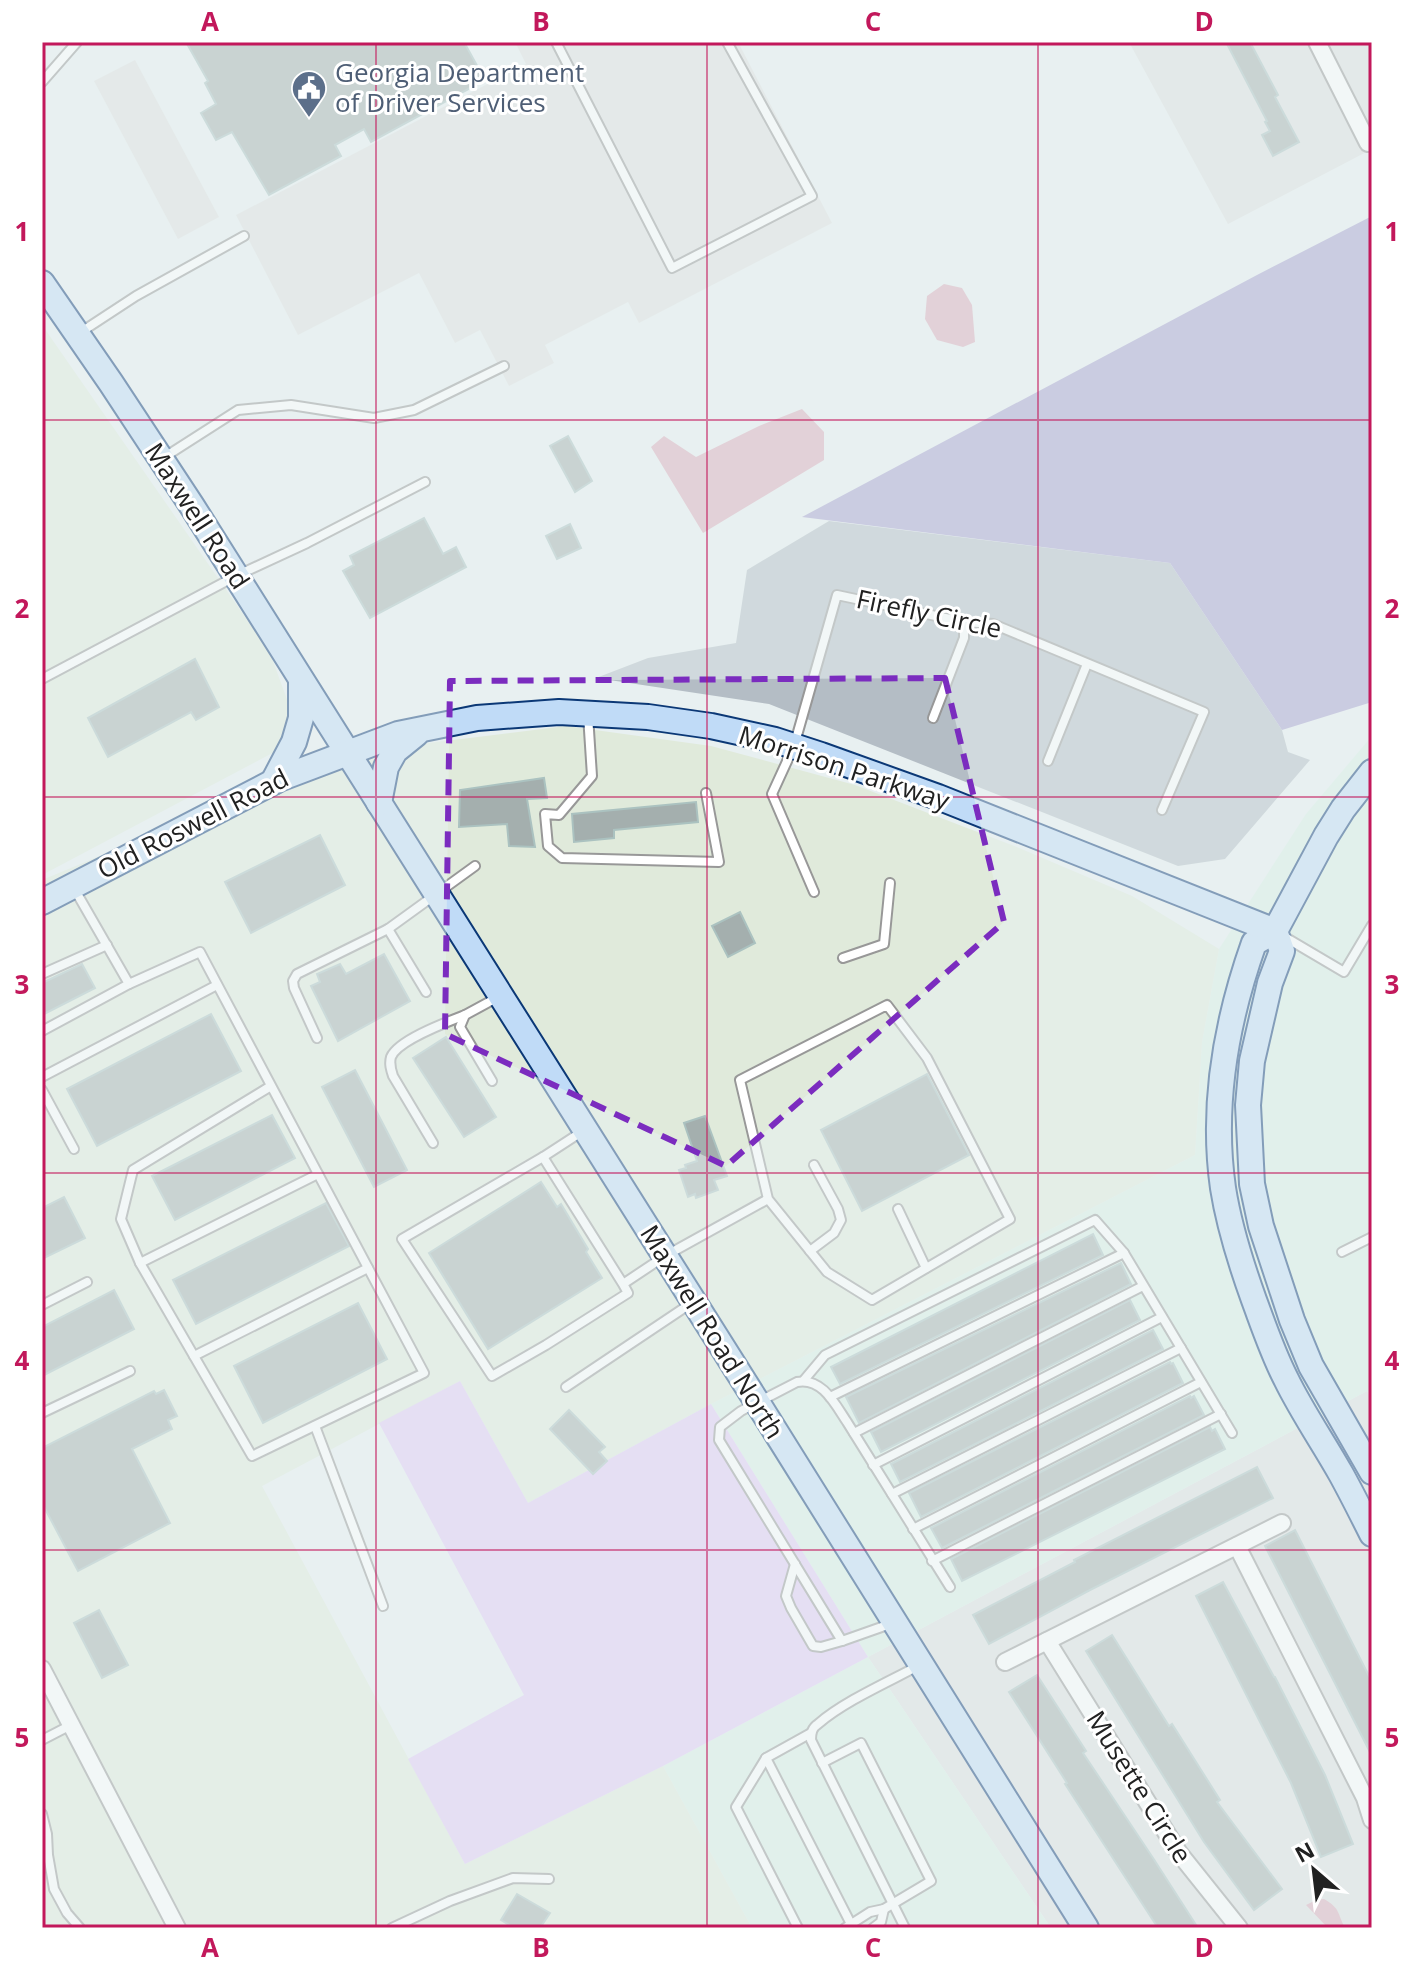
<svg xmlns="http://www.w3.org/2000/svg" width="1414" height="1970" font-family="'Open Sans',sans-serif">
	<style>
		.residential { fill: #dedfdf }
		.commercial { fill: #d9f0e5 }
		.industrial { fill: #e0eadb }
		.construction { fill: #b4bdc5 }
		.forest { fill: #a79fce }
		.park { fill: #e2c9f7 }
		.parking { fill: #e1e1e1 }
		.water { fill: #dcabba }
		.building { fill: #a4afae; stroke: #abc2c0; stroke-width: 2 }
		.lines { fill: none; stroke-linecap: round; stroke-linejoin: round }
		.lane-casing { stroke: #989898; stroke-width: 12 }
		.street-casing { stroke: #989898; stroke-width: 20 }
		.secondary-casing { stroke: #0b3876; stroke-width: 28 }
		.lane { stroke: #fff; stroke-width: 8 }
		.street { stroke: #fff; stroke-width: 16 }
		.secondary { stroke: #c0dbf7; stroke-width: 24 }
		.marked { fill: none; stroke: #7b2cbf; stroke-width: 6; stroke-dasharray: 16 10; stroke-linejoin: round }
		.grid { fill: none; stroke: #c2185b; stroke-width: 2; stroke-opacity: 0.55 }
		.labels { text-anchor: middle; stroke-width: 6; stroke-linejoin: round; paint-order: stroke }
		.service-label { font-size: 26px; fill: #4e5e75; stroke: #fff; text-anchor: start }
		.street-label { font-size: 26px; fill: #212121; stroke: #fff }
		.neatline { fill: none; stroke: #c2185b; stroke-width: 3 }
		.grid-label { font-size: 26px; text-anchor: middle; font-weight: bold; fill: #c2185b }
	</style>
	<rect width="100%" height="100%" fill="#e8f0f1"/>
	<g class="residential">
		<polygon points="1129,42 1372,42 1372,149 1228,224"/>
		<polygon points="1367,1391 1372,1400 1372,1928 1051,1928 868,1657"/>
	</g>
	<polygon class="commercial" points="1372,736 1372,1400 1367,1391 868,1657 1051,1928 752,1928 663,1766 868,1657 711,1404 1195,1155 1202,1042 1219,949 1306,814"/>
	<g class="industrial">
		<polygon points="42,325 270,653 289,705 288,738 280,749 42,875"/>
		<polygon points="566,726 711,746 855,785 1019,848 1132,896 1219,949 1202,1042 1195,1155 711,1404 528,1503 460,1381 262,1486 465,1864 663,1766 752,1928 42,1928 42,880 348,753"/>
	</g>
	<polygon class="construction" points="829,521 1170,563 1282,730 1288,752 1310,760 1225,859 1178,866 769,704 596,678 648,658 736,643 747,570"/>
	<polygon class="forest" points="1372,216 1372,702 1282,730 1170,563 802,517 1257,275"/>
	<polygon class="park" points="460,1381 528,1503 711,1404 868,1657 663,1766 465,1864 408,1759 524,1695 379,1423"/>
	<g class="parking">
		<polygon points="515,42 738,42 832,223 639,323 628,302 545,345 554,363 509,386 480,330 455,343 419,273 298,335 236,215 526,64"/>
		<polygon points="135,60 219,217 178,239 94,81"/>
	</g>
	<g class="water">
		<polygon points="944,284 962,288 972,305 975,342 963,347 937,340 925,319 927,296"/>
		<polygon points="802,409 824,432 824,460 703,533 651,447 664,436 696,457 759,426"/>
		<path d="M1324 1899C1341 1909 1337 1913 1345 1928H1328L1306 1905 1316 1900Z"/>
	</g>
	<g class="building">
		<polygon points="186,42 464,42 485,80 371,142 364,129 335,145 341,156 269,195 232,132 216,140 201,113 216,104 205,83 208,81"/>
		<polygon points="1226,42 1250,42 1278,95 1275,97 1299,142 1273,156 1262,135 1270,131 1265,122 1267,121"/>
		<polygon points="568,436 592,481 575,492 550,446"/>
		<polygon points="424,518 443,554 456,547 466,567 370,618 343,571 354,565 350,556"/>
		<polygon points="570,524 581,548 557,559 546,536"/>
		<polygon points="195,659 219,707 196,720 191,712 108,757 88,718"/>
		<polygon points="544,778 547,798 527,799 535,847 509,846 507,824 459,827 460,790"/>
		<polygon points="696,802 698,822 614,830 614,838 574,842 572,814"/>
		<polygon points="320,835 345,885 251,933 225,882"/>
		<polygon points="740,912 755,943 728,957 712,926"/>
		<polygon points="384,954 410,1001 338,1041 311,986 320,982 317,974 340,964 346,974"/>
		<polygon points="82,964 95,988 42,1015 42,983"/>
		<polygon points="211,1014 241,1071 97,1146 67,1089"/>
		<polygon points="446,1037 496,1117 464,1137 413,1058"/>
		<polygon points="355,1070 407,1170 374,1187 322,1087"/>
		<polygon points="927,1074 969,1155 862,1211 821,1130"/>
		<polygon points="272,1115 295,1158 175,1220 152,1176"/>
		<polygon points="705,1116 727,1176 714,1180 718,1190 696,1198 695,1194 688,1197 679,1170 686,1168 685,1165 697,1161 684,1123"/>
		<polygon points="541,1182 557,1207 561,1204 588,1249 586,1252 602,1278 488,1349 429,1253"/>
		<polygon points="64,1197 85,1238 42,1259 42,1208"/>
		<polygon points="326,1203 349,1246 196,1324 173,1280"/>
		<polygon points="1093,1234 1103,1255 840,1384 831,1367"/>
		<polygon points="1121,1263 1131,1284 859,1423 846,1397"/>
		<polygon points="114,1290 134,1329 42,1376 42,1327"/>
		<polygon points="1130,1300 1140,1320 881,1452 871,1432"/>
		<polygon points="358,1303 387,1359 263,1423 234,1366"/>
		<polygon points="1153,1330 1163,1349 900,1482 891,1464"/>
		<polygon points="1170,1362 1171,1364 1173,1363 1183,1383 921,1517 909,1493"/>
		<polygon points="164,1390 177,1416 168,1420 172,1429 132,1449 170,1523 78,1571 42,1503 42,1448 154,1391 156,1394"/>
		<polygon points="1190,1396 1191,1398 1194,1396 1204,1415 942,1548 931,1528"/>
		<polygon points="569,1410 605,1447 599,1452 607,1461 593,1474 550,1429"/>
		<polygon points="1210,1427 1212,1431 1215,1429 1225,1449 962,1581 951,1559"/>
		<polygon points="1257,1467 1273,1498 1090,1590 989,1644 973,1615 1075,1562 1074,1560"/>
		<polygon points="1295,1530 1372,1682 1372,1756 1265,1546"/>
		<polygon points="1223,1582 1274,1677 1275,1677 1325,1775 1353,1844 1321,1857 1291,1783 1196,1596"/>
		<polygon points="99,1610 128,1665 102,1678 74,1623"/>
		<polygon points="1112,1635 1169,1726 1172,1724 1220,1800 1217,1802 1282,1889 1254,1910 1204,1842 1086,1651"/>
		<polygon points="1037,1675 1086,1751 1083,1753 1153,1858 1198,1928 1158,1928 1065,1784 1067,1783 1009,1692"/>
		<polygon points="517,1894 550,1913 540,1928 514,1928 501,1920"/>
	</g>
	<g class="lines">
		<g class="lane-casing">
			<g id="lane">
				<polyline points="556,42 672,268 812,196 727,42"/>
				<polyline points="42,82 77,42"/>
				<polyline points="78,334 136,296 244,236"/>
				<polyline points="163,458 238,410 291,405 374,418 414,410 504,366"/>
				<polyline points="42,679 236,576 307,543 425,482"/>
				<polyline points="588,715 592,776 559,815 545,814 548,846 562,858 719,862 706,793"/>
				<polyline points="933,718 964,638 964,622"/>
				<polyline points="1048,761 1087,664"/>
				<polyline points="75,890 129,984 200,952 424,1373 252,1456 140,1263 121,1219 133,1170 271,1086"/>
				<polyline points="814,892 772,794 794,746 837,595 964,622 993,624 1204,712 1162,810"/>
				<polyline points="388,929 426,992"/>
				<polyline points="1283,936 1344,972 1372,925"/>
				<polyline points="843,958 884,944 890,883"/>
				<polyline points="42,974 107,945"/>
				<polyline points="42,1031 129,984"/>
				<polyline points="317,1038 294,988 293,981 297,974 388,929 475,866"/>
				<polyline points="42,1077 217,985"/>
				<polyline points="492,1081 460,1027 465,1015 500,996"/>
				<polyline points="42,1090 74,1149"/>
				<path d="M433 1143 393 1076C391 1070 389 1064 391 1057 398 1040 447 1022 465 1015"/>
				<polyline points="543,1157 583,1131"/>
				<polyline points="898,1209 926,1268"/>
				<polyline points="810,1251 834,1233 841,1220 838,1209 814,1165"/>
				<polyline points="1342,1252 1372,1237"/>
				<polyline points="140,1263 318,1174"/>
				<polyline points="623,1284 543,1157 402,1239 492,1376 546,1345 628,1293 623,1284 665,1256 768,1199 740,1080 887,1005 927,1058 1010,1219 872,1300 827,1272 768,1199"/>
				<polyline points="42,1305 87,1282"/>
				<polyline points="194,1356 368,1268"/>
				<polyline points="804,1380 825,1355 1095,1220 1124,1253"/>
				<polyline points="566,1387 693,1302"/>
				<polyline points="830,1397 1124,1253 1232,1433"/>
				<polyline points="42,1413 130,1371"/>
				<polyline points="315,1426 383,1606"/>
				<polyline points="854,1433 1143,1286"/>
				<polyline points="873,1465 1162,1317"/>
				<polyline points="892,1494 1181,1348"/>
				<polyline points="913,1529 1201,1382"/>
				<polyline points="932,1561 1221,1414"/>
				<polyline points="795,1564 786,1596 791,1608 813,1646 821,1647 842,1641"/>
				<path d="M893 1623 842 1641 719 1440 720 1427 741 1411 797 1382C822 1377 835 1404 847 1422L950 1587"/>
				<polyline points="42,1740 71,1725"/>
				<polyline points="766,1758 853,1928"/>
				<polyline points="822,1763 861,1743 931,1881 884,1909 870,1912 845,1928"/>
				<polyline points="42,1814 47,1834 48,1855 54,1889 67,1913 80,1928"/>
				<polyline points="392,1928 450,1901 513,1878 549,1879"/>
				<polyline points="798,1928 736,1807 766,1758 811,1733"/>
				<polyline points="873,1928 881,1922 884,1909"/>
				<path d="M905 1928 811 1740C811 1733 812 1728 818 1724 843 1702 888 1682 918 1666"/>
			</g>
		</g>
		<g class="street-casing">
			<g id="street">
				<polyline points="1317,42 1368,143"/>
				<polyline points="1237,1546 1365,1798 1372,1820"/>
				<polyline points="1047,1641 1179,1853 1239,1928"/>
				<polyline points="1005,1662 1282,1523"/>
				<polyline points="42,1669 177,1928"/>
			</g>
		</g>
		<g class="secondary-casing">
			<g id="secondary">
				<polyline points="42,283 111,383 192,506 757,1402 1086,1928"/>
				<path d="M1372 772 1343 809 1326 836 1275 931 1254 943C1226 1022 1211 1104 1223 1188 1229 1226 1241 1264 1254 1300 1264 1327 1273 1354 1286 1379 1302 1412 1323 1442 1341 1474 1352 1494 1362 1514 1372 1534"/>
				<polyline points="273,782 294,742 301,718 301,681"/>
				<polyline points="379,803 386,767 395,751 416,734"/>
				<polyline points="42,902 279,779 398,734 477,718 559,712 648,717 711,726 775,740 821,755 938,797 1275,931"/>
				<polyline points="1275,931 1282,951 1270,983 1252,1061 1248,1105 1252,1184 1261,1226 1292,1320 1311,1366 1372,1472"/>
			</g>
		</g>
		<use href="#lane" class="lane"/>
		<use href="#street" class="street"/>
		<use href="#secondary" class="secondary"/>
	</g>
	<path d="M0 0H1414V1970H0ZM945 678 1004 922 726 1166 445 1034 450 681Z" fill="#e8f0f1" fill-opacity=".55" fill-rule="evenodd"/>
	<path class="marked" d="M945 678 1004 922 726 1166 445 1034 450 681Z"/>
	<path class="grid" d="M376 42V1928M707 42V1928M1038 42V1928M42 420H1372M42 797H1372M42 1173H1372M42 1550H1372"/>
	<defs>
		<g id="civic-pin" transform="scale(1.8)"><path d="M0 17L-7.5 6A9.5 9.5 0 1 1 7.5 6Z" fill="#5c6f8a" stroke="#fff"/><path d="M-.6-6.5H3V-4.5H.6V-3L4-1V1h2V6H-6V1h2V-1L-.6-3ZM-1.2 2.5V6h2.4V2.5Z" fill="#fff"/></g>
	</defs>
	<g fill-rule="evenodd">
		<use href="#civic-pin" x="309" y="88"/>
	</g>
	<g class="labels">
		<g class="service-label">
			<text x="335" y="82">Georgia Department<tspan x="335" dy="30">of Driver Services</tspan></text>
		</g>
		<g class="street-label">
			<text transform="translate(197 516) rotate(57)" y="9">Maxwell Road</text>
			<text transform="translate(929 614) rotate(12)" y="9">Firefly Circle</text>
			<text transform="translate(844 768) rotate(18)" y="9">Morrison Parkway</text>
			<text transform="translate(193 824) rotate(-27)" y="9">Old Roswell Road</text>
			<text transform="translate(712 1332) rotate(58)" y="9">Maxwell Road North</text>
			<text transform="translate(1139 1787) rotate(58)" y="9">Musette Circle</text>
		</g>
	</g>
	<rect width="1414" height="1970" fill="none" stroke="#ffffff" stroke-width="88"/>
	<g transform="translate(1314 1870) rotate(332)" stroke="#ffffff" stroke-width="6" paint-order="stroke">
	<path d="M0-6L14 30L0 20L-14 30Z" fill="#212121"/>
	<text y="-12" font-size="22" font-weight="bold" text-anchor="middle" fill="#212121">N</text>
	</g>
	<rect x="44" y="44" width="1326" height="1882" class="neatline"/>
	<g class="grid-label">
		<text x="210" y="31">A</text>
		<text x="541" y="31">B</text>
		<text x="873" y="31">C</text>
		<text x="1204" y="31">D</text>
		<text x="22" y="241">1</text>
		<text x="1392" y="241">1</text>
		<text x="22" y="618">2</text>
		<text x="1392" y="618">2</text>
		<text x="22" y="994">3</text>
		<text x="1392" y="994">3</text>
		<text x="22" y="1370">4</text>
		<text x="1392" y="1370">4</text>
		<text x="22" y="1747">5</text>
		<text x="1392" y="1747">5</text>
		<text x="210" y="1957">A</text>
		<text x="541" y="1957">B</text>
		<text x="873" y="1957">C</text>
		<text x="1204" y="1957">D</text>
	</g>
</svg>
